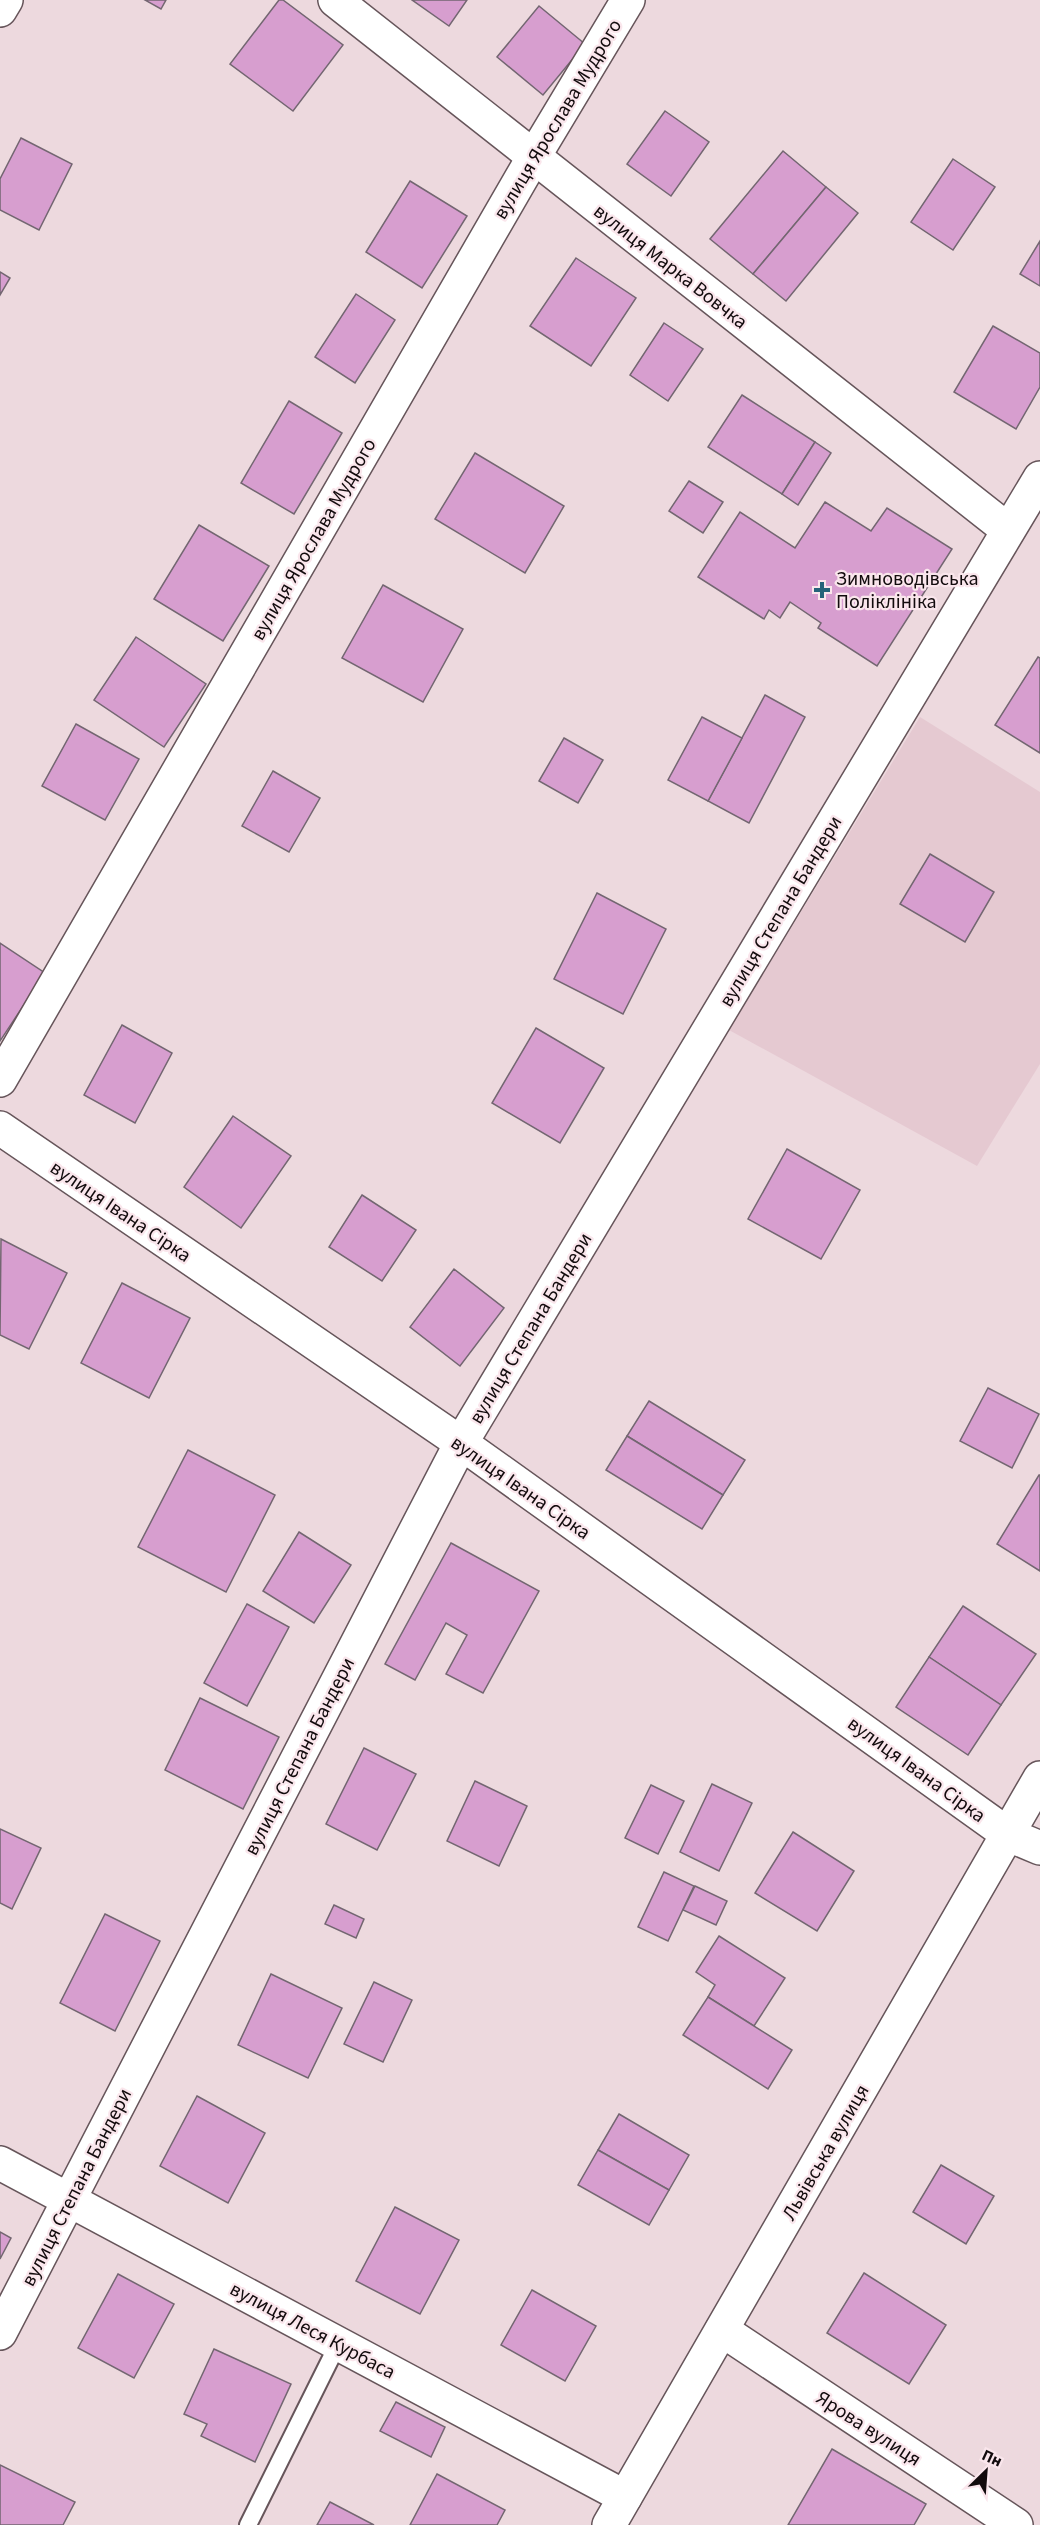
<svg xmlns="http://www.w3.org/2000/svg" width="1040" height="2525" font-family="'Source Sans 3',sans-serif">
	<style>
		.built { fill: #e5c9d1 }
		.building { fill: #d79ecf; stroke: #736671; stroke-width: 1.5 }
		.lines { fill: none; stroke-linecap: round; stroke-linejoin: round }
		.lane-casing { stroke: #66555a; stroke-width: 20 }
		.street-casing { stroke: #66555a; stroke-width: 36 }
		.secondary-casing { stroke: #66555a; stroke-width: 36 }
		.lane { stroke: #fff; stroke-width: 16 }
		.street { stroke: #fff; stroke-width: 33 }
		.secondary { stroke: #fff; stroke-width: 33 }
		.poi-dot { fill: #256379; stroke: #fae6ec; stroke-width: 2 }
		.labels { text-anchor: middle; stroke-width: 4.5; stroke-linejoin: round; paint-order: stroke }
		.street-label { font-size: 20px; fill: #120b0d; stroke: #fae6ec }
		.poi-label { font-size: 20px; fill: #120b0d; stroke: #fae6ec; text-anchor: start }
	</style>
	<rect width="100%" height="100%" fill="#edd9de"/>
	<polygon class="built" points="920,717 1040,792 1040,1064 977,1166 729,1030"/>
	<g class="building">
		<polygon points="145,0 166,0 161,9"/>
		<polygon points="279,0 283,0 343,45 293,111 230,64"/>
		<polygon points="412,0 467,0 449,26"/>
		<polygon points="539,6 585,44 543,95 497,57"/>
		<polygon points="665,111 709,142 671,196 627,164"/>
		<polygon points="21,138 72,164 39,230 0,210 0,179"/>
		<polygon points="783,151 826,187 753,274 710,239"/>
		<polygon points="953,159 995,187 953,250 911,222"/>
		<polygon points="410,181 467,216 422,288 366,252"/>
		<polygon points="826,187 858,213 786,301 753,274"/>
		<polygon points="1040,241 1040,286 1020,274"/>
		<polygon points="576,258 636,298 591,366 530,326"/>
		<polygon points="0,272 10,278 0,295"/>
		<polygon points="356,294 395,320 355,383 315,357"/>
		<polygon points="664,323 703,349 668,401 630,375"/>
		<polygon points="993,326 1040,353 1040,387 1016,429 954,392"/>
		<polygon points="742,395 815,442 782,494 708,447"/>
		<polygon points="289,401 342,433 294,514 241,483"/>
		<polygon points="815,442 831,453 798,505 782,494"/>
		<polygon points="475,453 564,506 525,573 435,519"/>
		<polygon points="689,481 723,502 703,533 669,511"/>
		<polygon points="825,502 871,531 887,508 952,549 877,666 818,628 821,623 790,602 780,618 769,610 764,619 698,577 740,512 795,548"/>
		<polygon points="199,525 269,566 223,641 154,599"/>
		<polygon points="383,585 463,629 423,702 342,658"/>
		<polygon points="136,637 206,684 164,747 94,700"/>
		<polygon points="1038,657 1040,658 1040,753 995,725"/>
		<polygon points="765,695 805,717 749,823 708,801"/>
		<polygon points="702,717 742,738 708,801 668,780"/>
		<polygon points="76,724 139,759 105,820 42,786"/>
		<polygon points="564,738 603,760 578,803 539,781"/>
		<polygon points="273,771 320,798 289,852 242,826"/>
		<polygon points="930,854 994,892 965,942 900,904"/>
		<polygon points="597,893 666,929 623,1014 554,979"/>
		<polygon points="0,943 45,973 0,1041"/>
		<polygon points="122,1025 172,1053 135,1123 84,1095"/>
		<polygon points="536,1028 604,1068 560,1143 492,1103"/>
		<polygon points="233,1116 291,1156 241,1228 184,1187"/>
		<polygon points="787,1149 860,1190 821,1259 748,1219"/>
		<polygon points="362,1195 416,1230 382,1281 329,1247"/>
		<polygon points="1,1239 67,1273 29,1349 0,1335"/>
		<polygon points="454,1269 504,1308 460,1366 410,1327"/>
		<polygon points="122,1283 190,1318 149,1398 81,1363"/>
		<polygon points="988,1388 1039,1414 1012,1468 960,1441"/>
		<polygon points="649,1401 745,1460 723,1495 627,1436"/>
		<polygon points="627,1436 723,1495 702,1529 606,1470"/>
		<polygon points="188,1450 275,1495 226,1592 138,1547"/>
		<polygon points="1039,1475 1040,1475 1040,1571 997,1544"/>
		<polygon points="299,1532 351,1565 314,1623 263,1591"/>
		<polygon points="451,1543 539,1591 483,1693 446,1674 467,1635 446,1623 415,1680 385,1664"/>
		<polygon points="247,1604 289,1627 247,1706 204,1683"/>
		<polygon points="963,1606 1036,1654 1001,1705 929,1657"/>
		<polygon points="929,1657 1001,1705 968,1755 896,1707"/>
		<polygon points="200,1698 279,1737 243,1809 165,1770"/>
		<polygon points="364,1748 416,1774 377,1850 326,1824"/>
		<polygon points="475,1781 527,1806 499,1866 447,1841"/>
		<polygon points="712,1784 752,1803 719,1871 680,1852"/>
		<polygon points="651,1785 684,1801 658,1854 625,1838"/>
		<polygon points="0,1829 41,1848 12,1909 0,1903"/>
		<polygon points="793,1832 854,1871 817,1931 755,1893"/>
		<polygon points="664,1872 694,1886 668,1941 638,1927"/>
		<polygon points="695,1886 727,1901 716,1925 683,1910"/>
		<polygon points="334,1905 364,1919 356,1938 325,1924"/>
		<polygon points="105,1914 160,1941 115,2031 60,2003"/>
		<polygon points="719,1936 785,1978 754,2026 708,1997 715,1985 696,1972"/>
		<polygon points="271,1974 342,2008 308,2078 238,2045"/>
		<polygon points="374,1982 412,2000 383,2062 344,2044"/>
		<polygon points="708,1997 792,2050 768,2089 683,2035"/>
		<polygon points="197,2096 265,2133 228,2203 160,2166"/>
		<polygon points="619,2114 689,2155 669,2190 598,2150"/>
		<polygon points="598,2150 669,2190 649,2225 578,2185"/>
		<polygon points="941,2165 994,2196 966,2244 913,2212"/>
		<polygon points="395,2207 459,2240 420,2314 356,2281"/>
		<polygon points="0,2232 11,2238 0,2259"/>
		<polygon points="864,2273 946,2325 909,2384 827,2333"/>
		<polygon points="118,2274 174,2304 134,2378 78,2348"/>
		<polygon points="532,2290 596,2326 565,2381 501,2345"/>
		<polygon points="214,2349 291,2384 255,2462 201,2436 207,2424 184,2414"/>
		<polygon points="396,2402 445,2427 431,2457 380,2431"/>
		<polygon points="832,2449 926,2504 914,2525 788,2525"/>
		<polygon points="0,2465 75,2502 63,2525 0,2525"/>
		<polygon points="437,2474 505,2510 497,2525 410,2525"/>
		<polygon points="330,2502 374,2525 317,2525"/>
	</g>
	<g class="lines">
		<g class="lane-casing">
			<polyline id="lane" points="248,2525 338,2344"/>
		</g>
		<g class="street-casing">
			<g id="street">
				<polyline points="335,0 1008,530"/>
				<polyline points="0,10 6,0"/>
				<polyline points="0,1080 533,158 628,0"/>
				<polyline points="0,2163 625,2497"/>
				<polyline points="722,2330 1016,2525"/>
				<polyline points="0,2333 461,1443 1040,478"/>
				<polyline points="609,2525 1040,1778"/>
			</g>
		</g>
		<g class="secondary-casing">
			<polyline id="secondary" points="0,1128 461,1443 1009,1835 1040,1848"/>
		</g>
		<use href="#lane" class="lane"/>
		<use href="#street" class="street"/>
		<use href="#secondary" class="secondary"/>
	</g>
	<path class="poi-dot" d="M819 581h6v6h6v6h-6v6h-6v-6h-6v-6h6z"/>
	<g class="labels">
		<g class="street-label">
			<text transform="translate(557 119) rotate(-59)" y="7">вулиця Ярослава Мудрого</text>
			<text transform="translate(671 266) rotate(38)" y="7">вулиця Марка Вовчка</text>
			<text transform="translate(313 539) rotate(-60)" y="7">вулиця Ярослава Мудрого</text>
			<text transform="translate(780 911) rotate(-59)" y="7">вулиця Степана Бандери</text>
			<text transform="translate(121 1211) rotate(34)" y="7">вулиця Івана Сірка</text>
			<text transform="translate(530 1328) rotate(-59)" y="7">вулиця Степана Бандери</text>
			<text transform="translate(521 1487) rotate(35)" y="7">вулиця Івана Сірка</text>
			<text transform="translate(299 1756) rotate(-63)" y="7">вулиця Степана Бандери</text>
			<text transform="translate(917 1769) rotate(36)" y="7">вулиця Івана Сірка</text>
			<text transform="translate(825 2152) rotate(-60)" y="7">Львівська вулиця</text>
			<text transform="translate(76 2187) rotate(-63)" y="7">вулиця Степана Бандери</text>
			<text transform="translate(313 2330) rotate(28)" y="7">вулиця Леся Курбаса</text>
			<text transform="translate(869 2428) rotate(33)" y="7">Ярова вулиця</text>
		</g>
		<g class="poi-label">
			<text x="836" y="585">Зимноводівська<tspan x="836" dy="23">Поліклініка</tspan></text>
		</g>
	</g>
	<g transform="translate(986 2471) rotate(25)" stroke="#fae6ec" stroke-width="4.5" paint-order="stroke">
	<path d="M0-4.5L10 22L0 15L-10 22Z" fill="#120b0d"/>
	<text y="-9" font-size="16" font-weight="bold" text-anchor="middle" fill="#120b0d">Пн</text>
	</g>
</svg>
